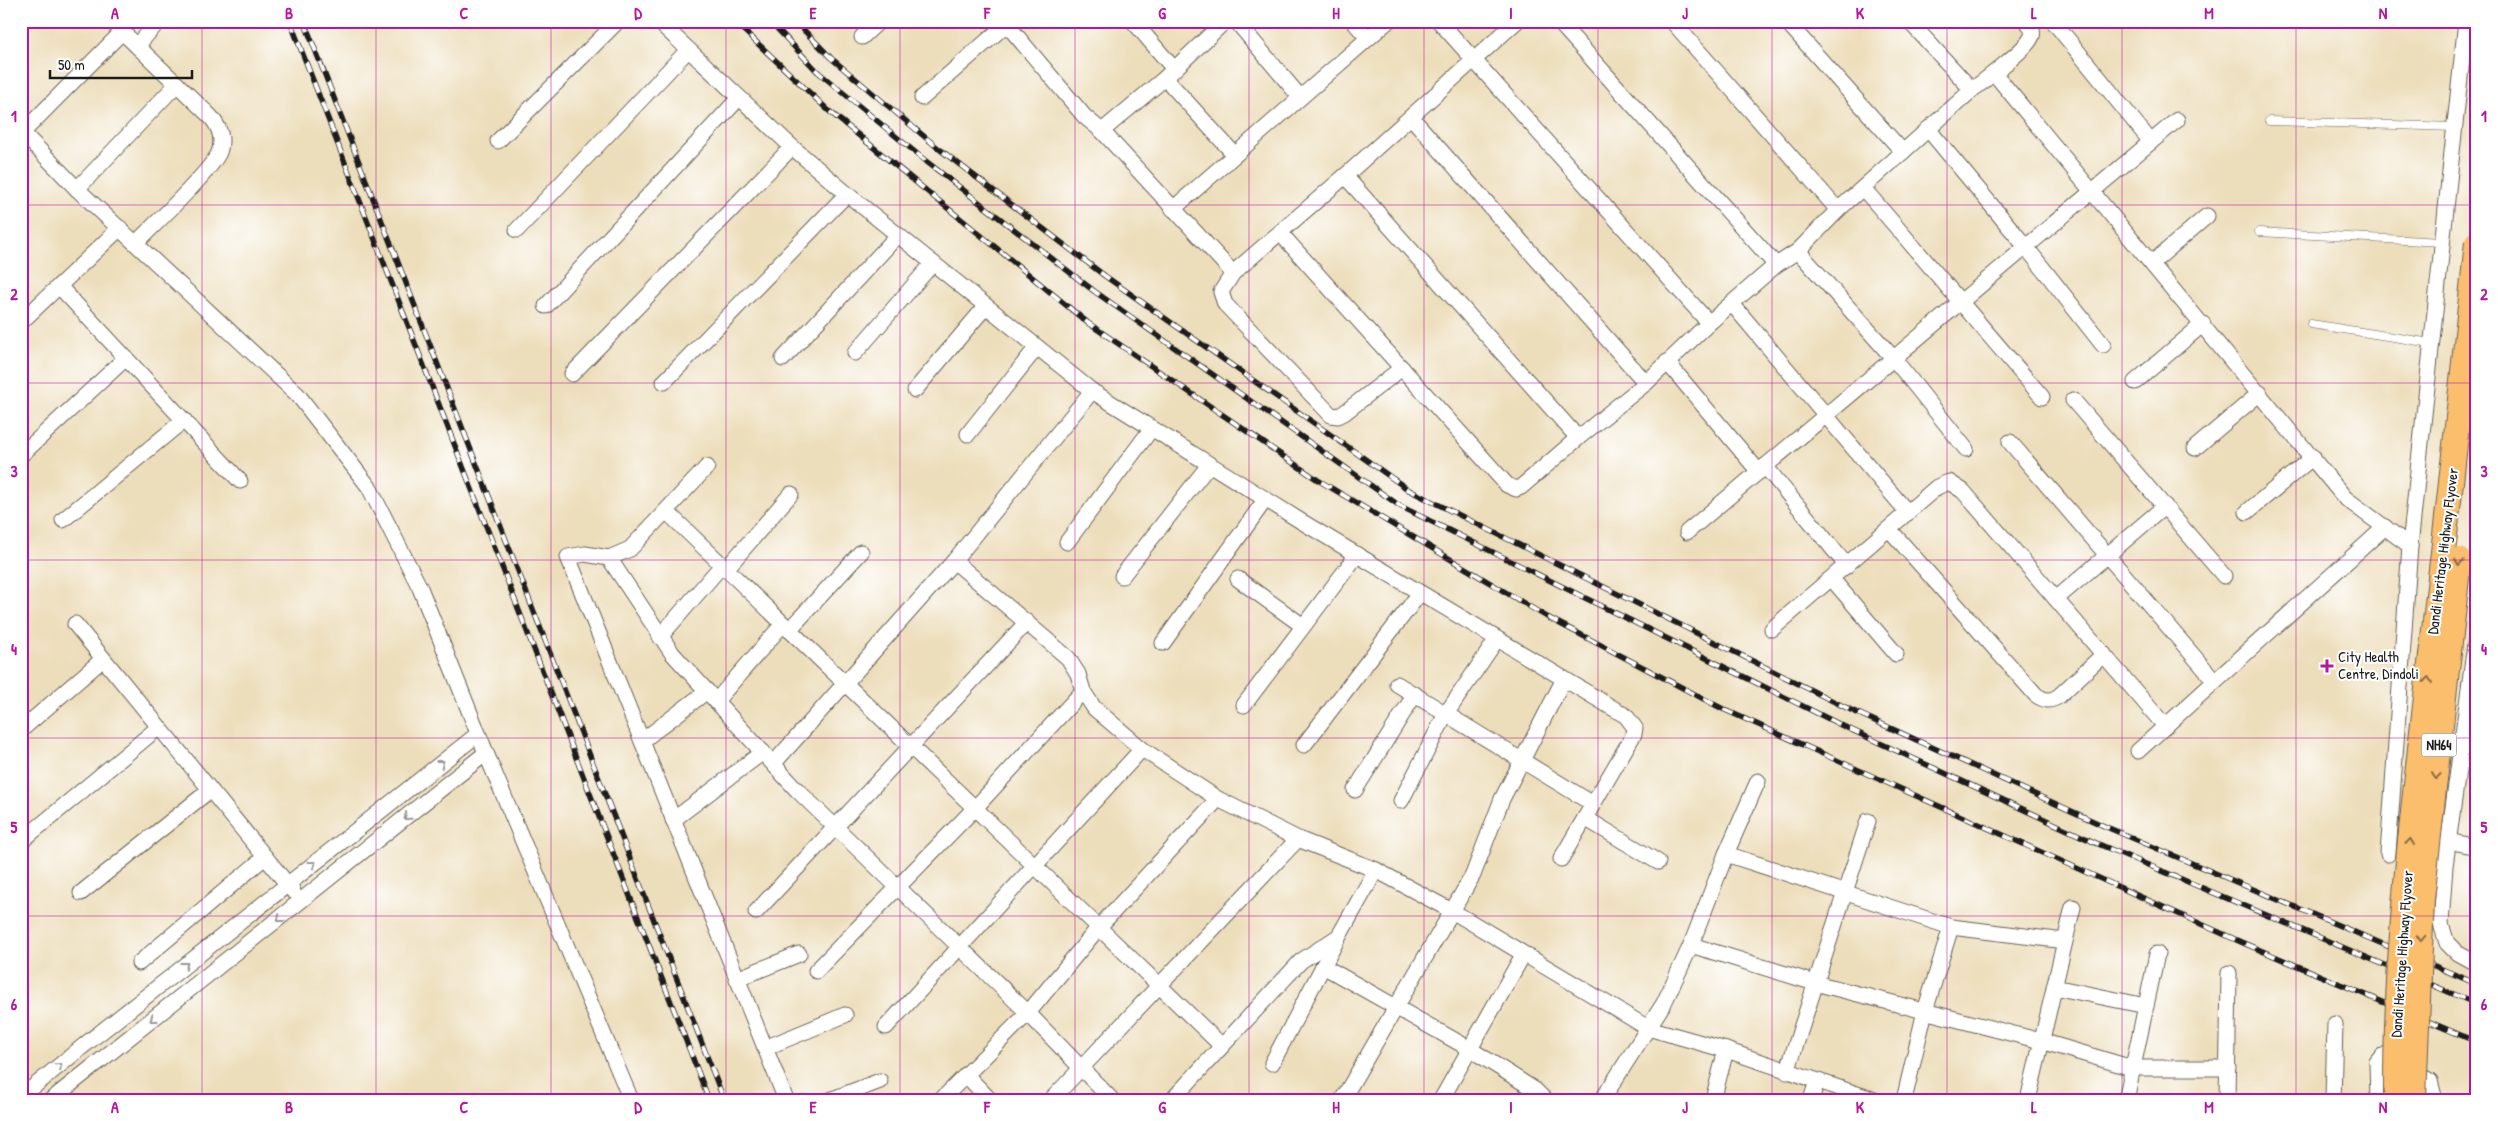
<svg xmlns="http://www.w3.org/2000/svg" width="2498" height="1121" font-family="'Patrick Hand',sans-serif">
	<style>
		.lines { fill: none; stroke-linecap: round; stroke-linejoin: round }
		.lane-casing { stroke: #656054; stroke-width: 9 }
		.street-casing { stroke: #656054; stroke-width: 17 }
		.lane { stroke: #fff; stroke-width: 8 }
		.street { stroke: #fff; stroke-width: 15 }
		.rail-casing { stroke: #1c1c1c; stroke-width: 5.5 }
		.rail { stroke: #fff; stroke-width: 4; stroke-dasharray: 11; stroke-linecap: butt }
		.primary-bridge-casing { stroke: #656054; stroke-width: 26; stroke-linecap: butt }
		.primary-bridge { stroke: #fabe6d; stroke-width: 24 }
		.oneway { stroke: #8b6d44 }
		.oneway2 { stroke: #999 }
		.grid { fill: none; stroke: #b5179e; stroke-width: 1; stroke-opacity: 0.55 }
		.poi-dot { fill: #b5179e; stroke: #fff; stroke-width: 2 }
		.labels { text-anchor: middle; stroke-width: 4; stroke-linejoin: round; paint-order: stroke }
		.shield { fill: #fff; stroke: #606060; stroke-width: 1 }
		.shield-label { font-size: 14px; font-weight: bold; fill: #1c1c1c }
		.street-label { font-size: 15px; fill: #1c1c1c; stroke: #fff }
		.poi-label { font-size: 15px; fill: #1c1c1c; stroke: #fff; text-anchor: start }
		.neatline { fill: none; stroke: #b5179e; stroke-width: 2 }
		.grid-label { font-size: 16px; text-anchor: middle; font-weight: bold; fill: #b5179e }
	</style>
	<rect width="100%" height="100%" fill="#fff"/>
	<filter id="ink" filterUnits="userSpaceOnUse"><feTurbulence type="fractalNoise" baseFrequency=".02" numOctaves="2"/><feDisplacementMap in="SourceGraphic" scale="10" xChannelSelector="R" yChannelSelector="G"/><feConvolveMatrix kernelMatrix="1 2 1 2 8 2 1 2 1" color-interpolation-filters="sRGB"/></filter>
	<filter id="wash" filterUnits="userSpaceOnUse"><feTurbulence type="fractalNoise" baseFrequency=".0096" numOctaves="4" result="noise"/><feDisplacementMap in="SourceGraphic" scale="20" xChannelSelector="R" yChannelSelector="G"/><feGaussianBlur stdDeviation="1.12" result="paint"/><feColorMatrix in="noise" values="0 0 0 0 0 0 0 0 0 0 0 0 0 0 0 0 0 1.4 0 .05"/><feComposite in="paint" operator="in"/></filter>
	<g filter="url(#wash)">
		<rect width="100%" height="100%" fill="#eddebb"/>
	</g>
	<g filter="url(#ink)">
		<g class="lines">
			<g class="lane-casing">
				<g id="lane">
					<polyline points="469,22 473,21"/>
					<polyline points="2269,121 2454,127"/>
					<polyline points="2259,232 2442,242"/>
					<polyline points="2311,324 2431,343"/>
					<polyline points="2459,764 2477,767"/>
				</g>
			</g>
			<g class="street-casing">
				<g id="street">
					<path d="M111 21 210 116C219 126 224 138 219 152 213 169 153 226 136 243"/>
					<polyline points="658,21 792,147 847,194 1092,391 1299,520 1626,716 1635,728 1634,734 1561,859"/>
					<polyline points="1004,21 1085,117 1102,131 1233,273 1345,176 1578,438 1646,383 1709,323 1776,265 1798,251 1838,210 1972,90 1994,73 2345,498 2410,546"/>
					<polyline points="1133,21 1174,69"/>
					<polyline points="1236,21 1300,97"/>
					<polyline points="1353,21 1368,38"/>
					<polyline points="1439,21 1709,323"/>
					<polyline points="1558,21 1776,265"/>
					<polyline points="1672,21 1838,210"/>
					<polyline points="1786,21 1903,152"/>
					<polyline points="1909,21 1972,90"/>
					<polyline points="2053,21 2151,142"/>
					<polyline points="862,37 879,21"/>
					<polyline points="137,46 159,21"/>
					<path d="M1994 73C2003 65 2028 47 2032 36 2034 30 2030 26 2027 21"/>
					<polyline points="1165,78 1235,155"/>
					<polyline points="922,98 1010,21"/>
					<polyline points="1411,117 1646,383"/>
					<polyline points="1928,129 2026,247 2103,345"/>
					<polyline points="21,131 77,189 298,395 369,487 420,588 486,753 631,1100"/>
					<polyline points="1102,131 1165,78 1225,21"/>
					<polyline points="23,132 122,32"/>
					<polyline points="498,141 618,21"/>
					<polyline points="1345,176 1517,21"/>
					<polyline points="1863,188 2042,397"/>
					<polyline points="77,189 177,84"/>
					<polyline points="1173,209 1388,21"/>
					<polyline points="517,230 688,50"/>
					<polyline points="1281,234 1507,485 1516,489 1521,487 1578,438"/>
					<polyline points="1798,251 1894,359 1966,449"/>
					<polyline points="2152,263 2207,216"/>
					<polyline points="1233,273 1221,292 1225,304 1331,415 1338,416 1344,413 1402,368"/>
					<polyline points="59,286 240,481"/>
					<polyline points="1733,305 1908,513"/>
					<polyline points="546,306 739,98"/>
					<polyline points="21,322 120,228"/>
					<polyline points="855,353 933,263"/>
					<polyline points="783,359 898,235"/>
					<polyline points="1667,362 1759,472"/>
					<polyline points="572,374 792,147"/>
					<polyline points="664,382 847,194"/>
					<polyline points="2135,382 2203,324"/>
					<polyline points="915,390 986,306"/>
					<polyline points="2073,400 2224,576"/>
					<polyline points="968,434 1037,347"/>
					<polyline points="2010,442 2215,681"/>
					<polyline points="2195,448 2260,393"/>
					<polyline points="21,455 126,358"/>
					<polyline points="1765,466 1847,566"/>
					<polyline points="707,467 630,549 609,558 585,554 568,557 786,1100"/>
					<polyline points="666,511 1222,1046"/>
					<polyline points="2247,512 2313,457"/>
					<polyline points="63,520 184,420"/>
					<path d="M1890 530 2036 695C2045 701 2050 702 2059 696L2104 654"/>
					<polyline points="1687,532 2177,120"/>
					<polyline points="1067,542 1152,428"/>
					<polyline points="609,558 672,653 797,790 1028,1013 1112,1100"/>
					<polyline points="954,561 1068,658 1078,674 1083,691 1094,708 1142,749 1218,799 1298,839 1376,870 1452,911 1648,1028 1726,1050 1875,1100"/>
					<polyline points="726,569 791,494"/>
					<polyline points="1122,576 1209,465"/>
					<polyline points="1238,579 1303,626"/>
					<polyline points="1832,579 1896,654"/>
					<polyline points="2056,599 2165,506"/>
					<polyline points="75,624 293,891"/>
					<polyline points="1772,629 1937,487 1949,482 1963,491 2165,726"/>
					<polyline points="789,630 861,552"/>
					<polyline points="2477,630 2445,866 2441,924 2447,943 2457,953 2477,964"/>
					<polyline points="660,637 722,565"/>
					<polyline points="1163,643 1265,500"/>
					<polyline points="1397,684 1593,804"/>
					<polyline points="716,701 783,624"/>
					<polyline points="1244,705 1357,555"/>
					<polyline points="21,730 103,659"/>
					<polyline points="642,741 707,691"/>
					<polyline points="1304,745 1420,593"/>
					<polyline points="2138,751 2385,527"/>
					<polyline points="774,763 954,561 1092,391"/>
					<polyline points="1355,790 1415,694"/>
					<polyline points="1401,801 1446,714 1497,639"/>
					<polyline points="1585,818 1658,862"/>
					<polyline points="673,820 763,752"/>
					<polyline points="24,839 159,727"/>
					<polyline points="2448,841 2477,847"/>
					<polyline points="1726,854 1951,927 2065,941"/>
					<polyline points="2388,854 2410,546 2466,21"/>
					<polyline points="81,893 210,790"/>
					<polyline points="756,912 1027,622"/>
					<polyline points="1691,945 1815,983 2041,1041 2132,1068 2228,1068"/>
					<polyline points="139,963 265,857"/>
					<polyline points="1323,966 1470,1049 1535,1090 1545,1100"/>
					<polyline points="816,971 976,807 1083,691"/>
					<polyline points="737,979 799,954"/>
					<polyline points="2054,987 2146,1006"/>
					<polyline points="886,1027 1142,749"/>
					<polyline points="765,1048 845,1015"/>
					<polyline points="1272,1063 1339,936 1376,870"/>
					<polyline points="1787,1072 1868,821"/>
					<polyline points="966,1075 990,1100"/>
					<polyline points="21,1097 82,1047 478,734"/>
					<polyline points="51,1100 486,753"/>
					<polyline points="830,1100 880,1081"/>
					<polyline points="941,1100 1028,1013 1099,927 1218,799"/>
					<polyline points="1051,1100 1298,839"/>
					<polyline points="1172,1100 1301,961 1339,936"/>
					<polyline points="1342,1100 1473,875 1502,799 1564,679"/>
					<polyline points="1441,1100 1523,955"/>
					<polyline points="1602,1100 1664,1003 1691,945 1726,854 1758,781"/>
					<polyline points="1713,1100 1726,1050"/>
					<polyline points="1811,1100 1817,1081"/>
					<polyline points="1904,1100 1925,1011 1951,927"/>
					<polyline points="2028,1100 2073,907"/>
					<polyline points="2126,1100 2157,954"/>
					<polyline points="2227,1100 2229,973"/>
					<polyline points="2333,1100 2335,1024"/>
					<polyline points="2378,1100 2377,1062 2382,1056 2386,1056 2430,1081 2435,1100"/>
				</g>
			</g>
			<use href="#lane" class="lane"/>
			<use href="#street" class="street"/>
			<g class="rail-casing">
				<g id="rail">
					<polyline points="290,21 709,1100"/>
					<polyline points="304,21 724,1100"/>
					<polyline points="734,21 829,111 1088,323 1318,480 1547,617 1723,709 2241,942 2477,1042"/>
					<polyline points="770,21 818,72 927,162 1094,291 1400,506 1843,726 2096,843 2477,1004"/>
					<polyline points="795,21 831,58 938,148 1105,276 1409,490 1851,710 2104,826 2477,984"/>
				</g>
			</g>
			<use href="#rail" class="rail"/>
			<g class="primary-bridge-casing">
				<g id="primary-bridge">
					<path d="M2396 1100C2395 948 2414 797 2432 647 2448 512 2463 378 2477 242"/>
					<polyline points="2414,1100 2422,899 2459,560"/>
				</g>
			</g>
			<use href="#primary-bridge" class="primary-bridge"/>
		</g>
		<defs><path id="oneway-chevron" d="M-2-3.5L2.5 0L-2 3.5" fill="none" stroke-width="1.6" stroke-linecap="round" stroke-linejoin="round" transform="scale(1.25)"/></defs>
		<g class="oneway">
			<use href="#oneway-chevron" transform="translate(2459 562) rotate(96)"/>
			<use href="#oneway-chevron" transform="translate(2428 680) rotate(-83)"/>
			<use href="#oneway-chevron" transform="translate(2436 776) rotate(96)"/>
			<use href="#oneway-chevron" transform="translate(2410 842) rotate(-84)"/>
			<use href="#oneway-chevron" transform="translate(2421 938) rotate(92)"/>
		</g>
		<g class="oneway2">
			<use href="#oneway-chevron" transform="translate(441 763) rotate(-38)"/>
			<use href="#oneway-chevron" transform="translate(407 817) rotate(141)"/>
			<use href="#oneway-chevron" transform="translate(313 864) rotate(-38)"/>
			<use href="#oneway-chevron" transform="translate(280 919) rotate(142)"/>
			<use href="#oneway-chevron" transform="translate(185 965) rotate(-38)"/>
			<use href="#oneway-chevron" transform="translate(153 1019) rotate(142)"/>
			<use href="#oneway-chevron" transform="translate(59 1066) rotate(-40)"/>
		</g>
	</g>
	<path class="grid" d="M202 21V1100M376 21V1100M551 21V1100M726 21V1100M900 21V1100M1075 21V1100M1249 21V1100M1424 21V1100M1598 21V1100M1772 21V1100M1947 21V1100M2122 21V1100M2296 21V1100M21 205H2477M21 383H2477M21 560H2477M21 738H2477M21 916H2477"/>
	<path class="poi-dot" d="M2324.5 658.5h5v5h5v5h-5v5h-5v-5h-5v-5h5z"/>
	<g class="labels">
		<rect class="shield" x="2421.5" y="733.5" width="35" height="23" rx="4"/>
		<g class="shield-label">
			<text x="2439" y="750">NH64</text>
		</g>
		<g class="street-label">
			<text transform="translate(2443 551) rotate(-83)" y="5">Dandi Heritage Highway Flyover</text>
			<text transform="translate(2402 954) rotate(-86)" y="5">Dandi Heritage Highway Flyover</text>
		</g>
		<g class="poi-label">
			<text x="2338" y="662">City Health<tspan x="2338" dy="17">Centre, Dindoli</tspan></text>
		</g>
	</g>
	<rect width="2498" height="1121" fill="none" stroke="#fff" stroke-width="55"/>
	<path d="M50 70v8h142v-8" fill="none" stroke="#1c1c1c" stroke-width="2.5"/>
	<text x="58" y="70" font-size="15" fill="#1c1c1c" stroke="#ffffff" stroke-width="4" paint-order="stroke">50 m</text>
	<rect x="28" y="28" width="2442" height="1066" class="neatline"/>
	<g class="grid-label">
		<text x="115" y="19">A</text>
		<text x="289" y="19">B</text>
		<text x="464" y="19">C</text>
		<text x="638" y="19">D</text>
		<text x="813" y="19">E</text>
		<text x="987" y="19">F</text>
		<text x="1162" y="19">G</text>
		<text x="1336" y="19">H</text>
		<text x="1511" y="19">I</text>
		<text x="1685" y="19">J</text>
		<text x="1860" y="19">K</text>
		<text x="2034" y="19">L</text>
		<text x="2209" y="19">M</text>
		<text x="2383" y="19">N</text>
		<text x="14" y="122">1</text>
		<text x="2484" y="122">1</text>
		<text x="14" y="300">2</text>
		<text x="2484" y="300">2</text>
		<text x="14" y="477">3</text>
		<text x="2484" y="477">3</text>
		<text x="14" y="655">4</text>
		<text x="2484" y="655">4</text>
		<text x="14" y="833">5</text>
		<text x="2484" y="833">5</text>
		<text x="14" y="1010">6</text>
		<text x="2484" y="1010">6</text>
		<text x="115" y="1113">A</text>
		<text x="289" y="1113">B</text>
		<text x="464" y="1113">C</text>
		<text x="638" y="1113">D</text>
		<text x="813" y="1113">E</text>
		<text x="987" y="1113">F</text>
		<text x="1162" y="1113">G</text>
		<text x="1336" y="1113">H</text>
		<text x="1511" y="1113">I</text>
		<text x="1685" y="1113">J</text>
		<text x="1860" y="1113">K</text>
		<text x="2034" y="1113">L</text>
		<text x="2209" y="1113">M</text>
		<text x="2383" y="1113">N</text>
	</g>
</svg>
